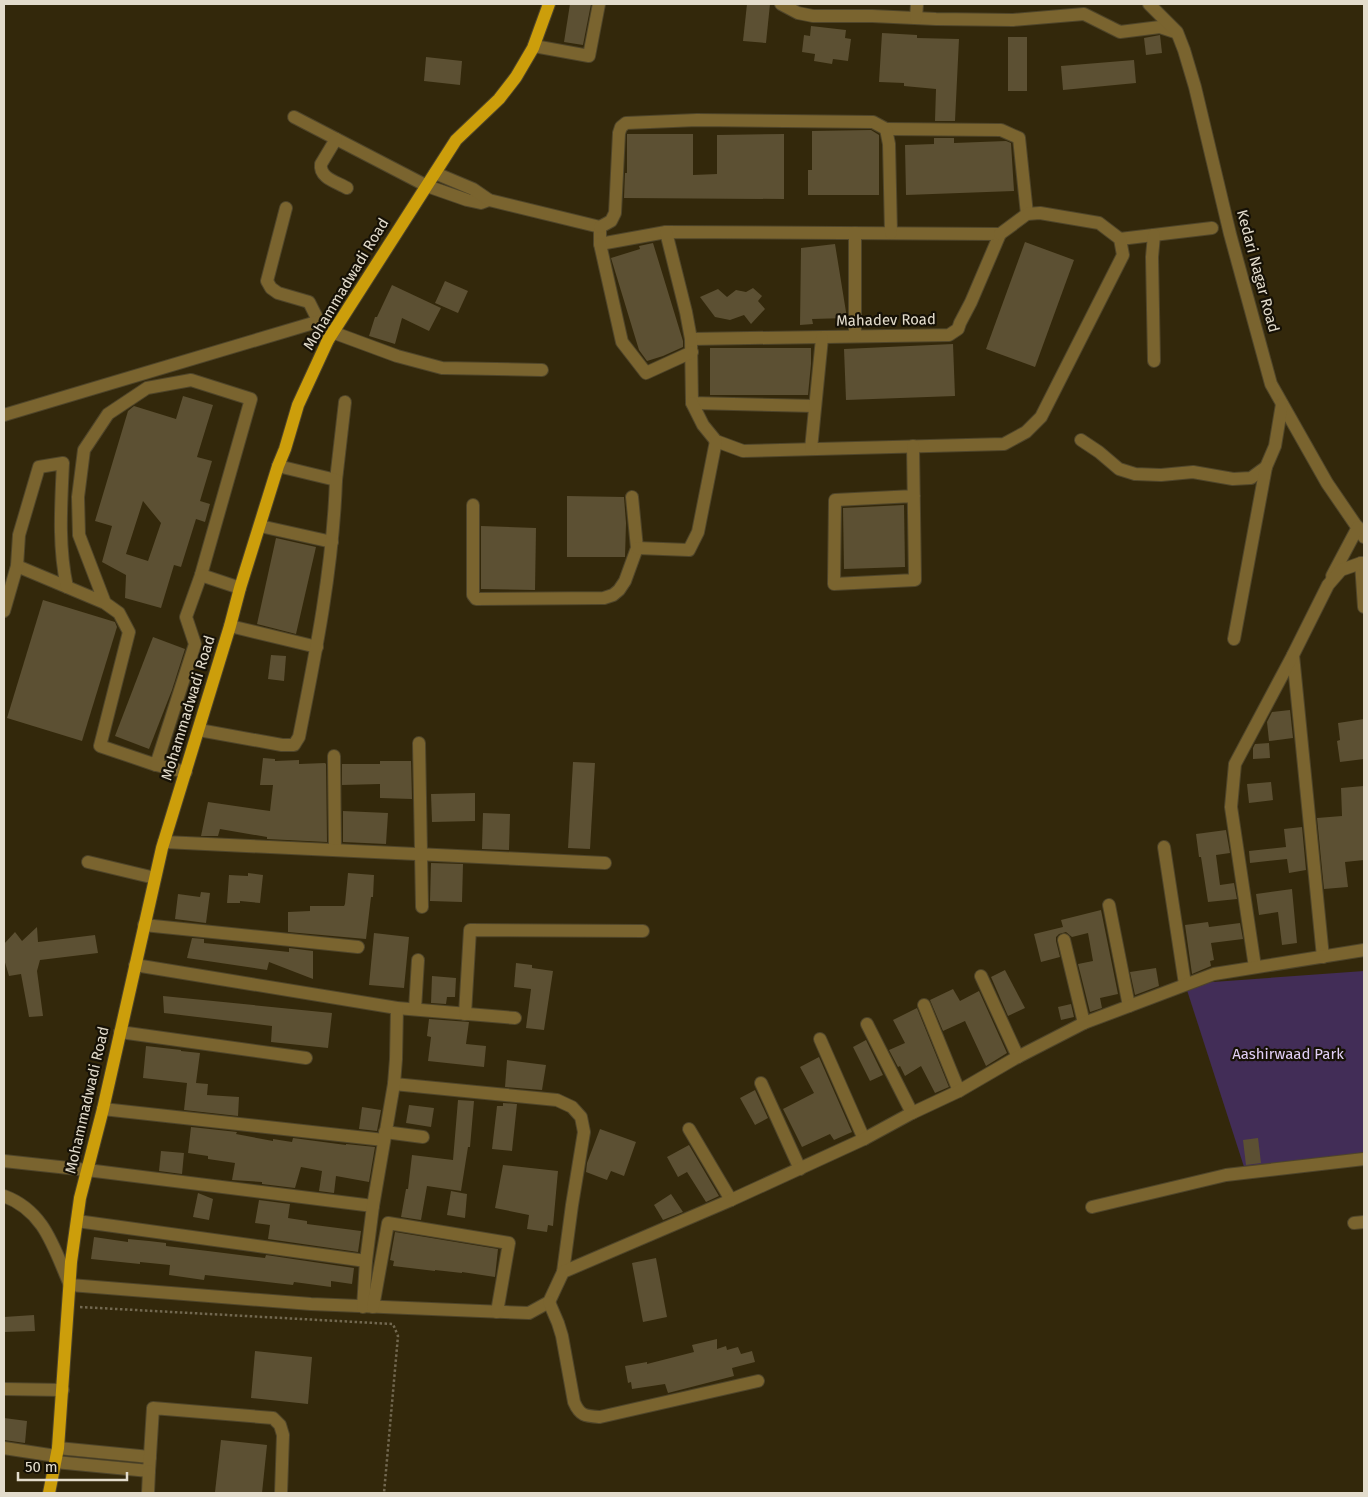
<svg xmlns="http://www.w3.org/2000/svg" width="1368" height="1497" font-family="'Fira Sans',sans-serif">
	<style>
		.green { fill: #422d57 }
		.building { fill: #5c5033; fill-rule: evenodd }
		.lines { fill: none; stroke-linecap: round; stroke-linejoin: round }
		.minor-casing { stroke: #4f452a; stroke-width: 14 }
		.major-casing { stroke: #4f452a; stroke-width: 14 }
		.path { stroke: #726850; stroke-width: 2.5; stroke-dasharray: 2.5 2.5; stroke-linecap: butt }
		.minor { stroke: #7a642f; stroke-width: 12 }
		.major { stroke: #cc9e0b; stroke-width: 12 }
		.labels { text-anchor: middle; stroke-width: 4.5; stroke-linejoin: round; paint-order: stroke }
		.street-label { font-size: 15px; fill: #e3dccc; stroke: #161106 }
		.park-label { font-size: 15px; fill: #e0cef5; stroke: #161106 }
	</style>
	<rect width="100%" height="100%" fill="#33280b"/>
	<polygon class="green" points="1364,971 1364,1152 1246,1173 1185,984"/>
	<g class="building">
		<polygon points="570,4 591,4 583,45 564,42"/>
		<polygon points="747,4 770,4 766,43 743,41"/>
		<polygon points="811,26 846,30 845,38 851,39 848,61 833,59 832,64 814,61 815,54 802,52 804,35 810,36"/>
		<polygon points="882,33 917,35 917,38 959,39 955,121 935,121 936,89 904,86 904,83 879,82"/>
		<polygon points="1160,35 1162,53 1146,55 1144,38"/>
		<rect x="1008" y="37" width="19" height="54"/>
		<polygon points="426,57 462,61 460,85 424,81"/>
		<polygon points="1134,60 1136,83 1063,90 1061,66"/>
		<polygon points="871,130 879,135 879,195 808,195 808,170 812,170 812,131"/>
		<polygon points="627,134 693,134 693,175 717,174 717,135 784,134 784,199 624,198 625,173 627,173"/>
		<polygon points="934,138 954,138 954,143 1006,141 1011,143 1014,191 906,195 905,145 934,144"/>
		<polygon points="1025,242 1074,260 1035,367 986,349"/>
		<polygon points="653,243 683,341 683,347 663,356 647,361 639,350 611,258 640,249 639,246"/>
		<polygon points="835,244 847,318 812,319 813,324 800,325 801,248"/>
		<polygon points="445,281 468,291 458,313 435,303"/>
		<polygon points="392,285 441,308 429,331 402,318 395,344 369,336 375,317 377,317"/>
		<polygon points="753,288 762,296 758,301 765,309 751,324 744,315 730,320 715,317 700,297 718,289 727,297 736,290 746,292"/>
		<polygon points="953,344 955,396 846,400 844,349"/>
		<polygon points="710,348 811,348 811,364 808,395 710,395"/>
		<path d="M183 396 213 405 197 457 212 461 200 501 210 504 205 522 196 519 181 567 174 565 161 608 125 598 126 575 102 562 112 526 95 521 128 411 134 406 176 419ZM143 501 161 523 148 561 126 554Z"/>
		<polygon points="567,496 624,497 626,523 625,557 567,557"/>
		<polygon points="904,505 905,567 844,569 843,508"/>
		<polygon points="481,526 536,528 535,590 481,589"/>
		<polygon points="276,538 316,547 296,634 257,624"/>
		<polygon points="43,600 115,622 117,627 82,741 7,718"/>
		<polygon points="153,637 185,649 172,690 149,749 115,736"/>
		<polygon points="271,655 286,656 284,681 268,679"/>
		<polygon points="1290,710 1293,738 1269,741 1267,722 1272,712"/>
		<polygon points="1364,719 1364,759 1340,762 1337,741 1340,740 1338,723"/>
		<polygon points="1269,743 1270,758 1253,759 1253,748 1255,744"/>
		<polygon points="263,758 275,759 275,761 299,760 299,764 325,763 326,764 327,842 267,839 267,837 220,829 218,836 201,836 208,802 270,811 273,785 260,785"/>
		<polygon points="380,761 411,761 412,799 380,798 380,784 342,785 342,764 380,764"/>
		<polygon points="573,762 595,763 590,849 568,848"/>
		<polygon points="1271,782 1273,800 1249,803 1247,784"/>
		<polygon points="1364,786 1364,860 1345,862 1348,887 1324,889 1317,818 1342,816 1341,788"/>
		<polygon points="475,793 475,821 432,822 431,794"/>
		<polygon points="343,811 388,813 386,844 343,842"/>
		<polygon points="483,813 510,814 509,850 482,849"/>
		<polygon points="1302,827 1306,870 1289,873 1287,859 1250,863 1249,851 1286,847 1284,829"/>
		<polygon points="1226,830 1230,853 1216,855 1220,885 1234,883 1237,899 1208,902 1201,857 1199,857 1196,834"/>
		<polygon points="431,863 463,864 462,902 430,901"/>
		<polygon points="248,873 263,875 260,903 240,901 240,903 227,903 229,875 248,876"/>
		<polygon points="348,873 374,875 373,897 371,897 366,939 288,932 288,912 310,911 310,906 344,906 345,904"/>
		<polygon points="1292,889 1297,943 1282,945 1278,912 1259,915 1256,894"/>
		<polygon points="201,892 210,893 206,923 175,919 178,894 200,897"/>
		<polygon points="1101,910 1118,994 1100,998 1102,1008 1090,1012 1078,964 1093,961 1088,933 1072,937 1066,932 1059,934 1056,937 1056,941 1060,957 1041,962 1034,934 1063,927 1061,920"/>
		<polygon points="1208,922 1209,927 1240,923 1243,939 1211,943 1214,960 1210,961 1211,966 1192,974 1185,925"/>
		<polygon points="37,927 38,942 95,935 98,953 40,960 37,971 43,1016 29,1017 21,974 9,976 4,959 4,944 15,932 22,941"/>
		<polygon points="374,933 409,937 404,988 369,985"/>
		<polygon points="192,938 204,939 204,943 289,952 289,948 313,951 313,979 269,962 267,970 187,958"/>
		<polygon points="516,963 532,965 532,968 553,971 544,1030 526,1028 531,989 514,987"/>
		<polygon points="1156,968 1159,986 1135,995 1130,972"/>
		<polygon points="1005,970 1025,1008 1008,1016 991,977"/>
		<polygon points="432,976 456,978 455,997 447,997 446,1004 431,1003"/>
		<polygon points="953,989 960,1001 979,991 1007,1053 986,1066 965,1021 943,1031 930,1000"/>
		<polygon points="163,996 332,1013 328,1048 271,1042 272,1026 164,1013"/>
		<polygon points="1071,1004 1074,1017 1061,1020 1058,1007"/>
		<polygon points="917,1008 949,1087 935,1093 921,1066 905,1076 900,1066 898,1067 889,1050 905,1043 893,1020"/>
		<polygon points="429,1019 469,1022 466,1044 486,1046 484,1067 428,1061 431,1037 427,1036"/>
		<polygon points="866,1040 883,1075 870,1081 853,1047"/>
		<polygon points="146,1046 181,1050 181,1051 200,1053 196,1083 208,1084 207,1095 239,1097 238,1116 184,1110 187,1083 143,1078"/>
		<polygon points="819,1057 852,1132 834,1140 830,1134 802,1147 783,1109 814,1093 800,1067"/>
		<polygon points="507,1060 546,1065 542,1090 505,1087"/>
		<polygon points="755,1090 768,1118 755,1125 740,1098"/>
		<polygon points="458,1100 474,1101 470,1147 468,1147 461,1191 427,1186 421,1220 401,1217 406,1189 408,1189 412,1155 453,1160"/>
		<polygon points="503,1103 517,1104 512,1151 492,1149 497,1106 503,1106"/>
		<polygon points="409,1105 434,1108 431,1127 406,1123"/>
		<polygon points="362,1107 381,1110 377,1131 359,1129"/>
		<polygon points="191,1127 237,1132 236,1134 273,1141 273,1139 292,1142 293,1138 346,1145 346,1144 375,1147 369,1182 336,1176 334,1193 319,1191 322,1171 301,1167 295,1188 262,1184 262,1182 232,1180 235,1163 208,1159 208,1156 188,1153"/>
		<polygon points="600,1129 636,1142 624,1176 611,1171 607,1180 586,1172 587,1163"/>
		<polygon points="1258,1138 1261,1163 1246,1165 1243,1140"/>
		<polygon points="689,1145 719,1196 706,1202 687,1172 678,1177 667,1157"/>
		<polygon points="161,1151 184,1153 182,1174 159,1171"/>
		<polygon points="503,1165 558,1171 553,1226 548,1225 547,1232 527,1229 529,1215 495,1208"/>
		<polygon points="451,1191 467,1194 465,1218 447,1215"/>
		<polygon points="198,1193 213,1199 209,1220 193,1217"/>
		<polygon points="671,1194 683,1212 663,1220 654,1205"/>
		<polygon points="259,1200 290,1204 288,1218 307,1221 307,1224 361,1231 358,1252 268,1239 270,1225 255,1223"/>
		<polygon points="395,1232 498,1249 495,1277 462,1272 462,1273 435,1270 435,1271 393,1266 394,1261 390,1260"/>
		<polygon points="94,1237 128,1242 128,1239 149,1241 166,1243 166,1246 208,1251 265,1258 266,1255 354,1268 352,1284 331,1281 331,1287 294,1282 293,1285 205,1275 204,1280 169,1275 170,1265 140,1262 140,1264 91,1259"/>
		<polygon points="656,1258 667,1317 643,1322 632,1263"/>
		<polygon points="34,1315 35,1331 4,1332 4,1317"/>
		<polygon points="717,1339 717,1349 726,1346 727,1350 738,1347 741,1354 752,1351 755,1362 732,1368 734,1376 668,1393 665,1384 632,1389 631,1382 628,1383 625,1366 647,1362 647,1364 694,1352 692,1345"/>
		<polygon points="255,1351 312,1357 308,1404 251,1398"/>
		<polygon points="4,1418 27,1421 25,1443 4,1440"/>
		<polygon points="221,1440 267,1445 262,1493 215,1492"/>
	</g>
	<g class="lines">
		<g class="minor-casing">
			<g id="minor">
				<polyline points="781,4 798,13 813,16 872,16 936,19 1013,20 1084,14 1120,32 1160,27 1175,32"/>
				<polyline points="1149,4 1177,32 1184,50 1195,87 1230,234 1271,384 1327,483 1364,537"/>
				<polyline points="916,18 917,4"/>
				<polyline points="534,46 589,56 599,4"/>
				<polyline points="294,117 427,186 467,200 481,203 489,200"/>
				<polyline points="886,129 1001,130 1019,138 1027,214"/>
				<path d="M336 139 321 164C319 178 337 182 347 188"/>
				<polyline points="435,173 473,189 489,200 600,227"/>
				<polyline points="286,208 267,281 271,288 278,293 309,302 328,340"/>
				<polyline points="600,227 600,244 666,232 1000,234 971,302 960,323 958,329 949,335 691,339"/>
				<polyline points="600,227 611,221 615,213 619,133 621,127 626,123 697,120 873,122 886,129 889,144 891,233"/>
				<polyline points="666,232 686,312 691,339 692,403 815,406"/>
				<polyline points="1120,239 1212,228"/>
				<polyline points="600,244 622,342 646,373 692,352"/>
				<polyline points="332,332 397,356 442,368 542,370"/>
				<polyline points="855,336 855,233"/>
				<polyline points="1154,361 1152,257 1154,235"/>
				<polyline points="692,403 703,425 716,441 743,451 1004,444 1026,432 1041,417 1123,255 1120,239 1099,223 1040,213 1027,214 1000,234"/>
				<polyline points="4,415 320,321"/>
				<polyline points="1081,440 1099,452 1119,469 1135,474 1161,475 1193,472 1233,479 1251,478 1266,467 1275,446 1282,404"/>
				<polyline points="913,446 915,580 834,584 835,500 914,496"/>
				<polyline points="811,449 822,338"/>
				<polyline points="336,480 345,402"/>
				<polyline points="473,505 473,595 476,599 604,598 613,595 619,590 625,581 637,548 632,497"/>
				<polyline points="260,526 332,542"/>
				<polyline points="637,548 689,550 698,532 716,441"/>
				<polyline points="1361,563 1364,607"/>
				<polyline points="17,566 105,603 119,613 129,632 100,746 156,765 195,644 186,617 201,575 251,399 191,380 147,388 108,414 84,450 78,497 79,535 105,603"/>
				<polyline points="201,575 240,588"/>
				<polyline points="1332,576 1358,527"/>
				<path d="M4 611 17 566 19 535 39 467 63 463C61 505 58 546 67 587"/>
				<polyline points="230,626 317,647"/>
				<polyline points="1234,639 1266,467"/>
				<polyline points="1293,655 1323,957"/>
				<path d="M199 730 282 745H294L299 737C316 652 333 567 336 480L278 466"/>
				<polyline points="419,743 422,907"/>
				<polyline points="334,756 335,850"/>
				<polyline points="156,765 186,772"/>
				<polyline points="164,842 605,863"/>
				<polyline points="1164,847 1185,984"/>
				<polyline points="88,862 155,878"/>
				<polyline points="1109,905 1129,1006"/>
				<polyline points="144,925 358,947"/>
				<polyline points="1064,940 1084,1023"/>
				<polyline points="135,965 397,1008 515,1018"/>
				<polyline points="1255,967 1231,807 1235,764 1293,655 1328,585 1341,570 1361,563 1364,563"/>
				<polyline points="981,976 1018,1057"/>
				<polyline points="924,1005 959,1091"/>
				<polyline points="415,1009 418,960"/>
				<polyline points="465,1014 470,930 643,931"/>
				<polyline points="867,1024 912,1113"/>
				<polyline points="120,1032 306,1058"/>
				<polyline points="820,1039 864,1139"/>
				<polyline points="761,1083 800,1169"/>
				<polyline points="394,1084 557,1100 572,1107 581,1117 584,1132 572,1205 563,1272"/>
				<polyline points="103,1109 384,1140"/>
				<polyline points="689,1129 731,1200"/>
				<polyline points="385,1132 423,1137"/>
				<polyline points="4,1161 87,1170 373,1206"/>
				<path d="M4 1196C45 1211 54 1249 70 1285L311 1304 529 1313 549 1302 563 1272 731 1200 864 1139 910 1114 959 1091 1014 1059 1084 1023 1214 974 1364 950"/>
				<polyline points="1092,1207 1226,1175 1364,1159"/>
				<polyline points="77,1221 366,1261"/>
				<polyline points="1354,1223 1364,1222"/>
				<path d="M549 1302 558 1323 562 1336 574 1402C580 1416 585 1416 600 1417L758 1381"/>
				<polyline points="363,1307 366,1261 373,1206 394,1084 396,1059 397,1008"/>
				<polyline points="373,1307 388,1223 509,1243 497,1312"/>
				<polyline points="4,1389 63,1390"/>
				<polyline points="4,1448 56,1456"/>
				<polyline points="58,1448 150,1457"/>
				<polyline points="55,1462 149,1471 153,1408 273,1418 280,1425 283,1435 281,1493"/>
				<polyline points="148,1493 149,1471"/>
			</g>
		</g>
		<g class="major-casing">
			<polyline id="major" points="49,1493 58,1448 71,1262 80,1198 103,1109 162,848 230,626 240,588 278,466 285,449 298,405 328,340 456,140 499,99 516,77 533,48 549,4"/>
		</g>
		<polyline class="path" points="80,1307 393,1324 398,1336 384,1493"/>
		<use href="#minor" class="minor"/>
		<use href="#major" class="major"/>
	</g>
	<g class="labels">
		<g class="street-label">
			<text transform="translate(1258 271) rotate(75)" y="5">Kedari Nagar Road</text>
			<text transform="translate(346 284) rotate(-59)" y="5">Mohammadwadi Road</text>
			<text transform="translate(886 320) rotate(-1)" y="5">Mahadev Road</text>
			<text transform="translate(188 708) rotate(-73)" y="5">Mohammadwadi Road</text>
			<text transform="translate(87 1100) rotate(-77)" y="5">Mohammadwadi Road</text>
		</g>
		<g class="park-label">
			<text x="1288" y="1059">Aashirwaad Park</text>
		</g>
	</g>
	<rect width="1368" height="1497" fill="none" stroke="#e3dccc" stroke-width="10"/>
	<path d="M18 1472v8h109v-8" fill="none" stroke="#e3dccc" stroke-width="2.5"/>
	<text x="25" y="1472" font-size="15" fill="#e3dccc" stroke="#161106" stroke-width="4" paint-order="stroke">50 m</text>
</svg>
